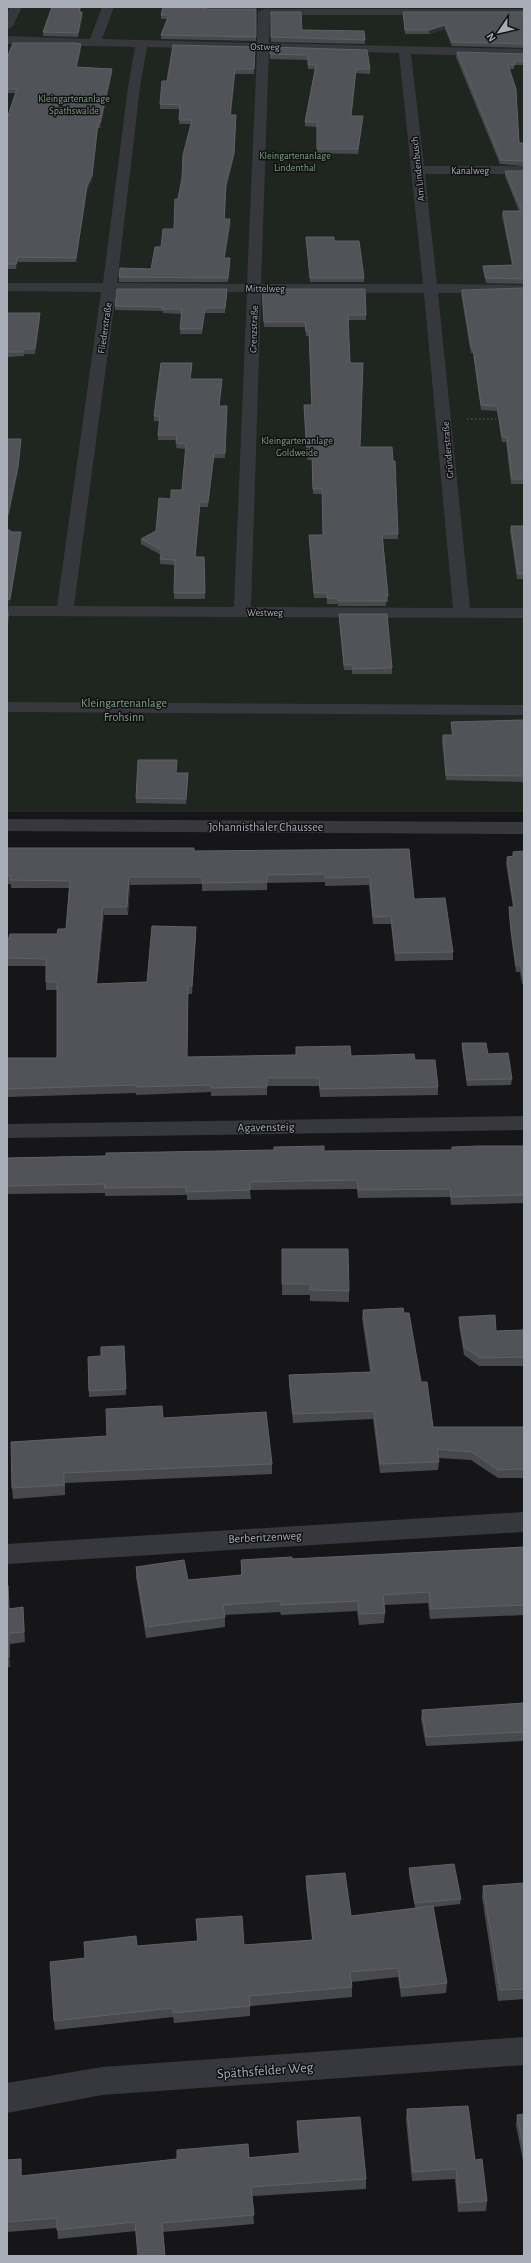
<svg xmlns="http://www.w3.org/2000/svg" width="531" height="2263" font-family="'Alegreya Sans',sans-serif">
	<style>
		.green { fill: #1e261f }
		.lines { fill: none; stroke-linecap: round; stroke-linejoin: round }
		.path { stroke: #3d3f44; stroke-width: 2; stroke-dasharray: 1.5 2.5; stroke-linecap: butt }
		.minor { fill: #37383d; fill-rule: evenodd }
		.wall { fill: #47494d }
		.shaded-wall { fill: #2f3033 }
		.building { fill: #525359; stroke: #5f6168 }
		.labels { text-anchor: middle; stroke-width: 3; stroke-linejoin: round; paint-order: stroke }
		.far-street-label { font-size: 10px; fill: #a8adb8; stroke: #111113 }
		.far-park-label { font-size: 10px; fill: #7fa381; stroke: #111113 }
		.park-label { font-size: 12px; fill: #7fa381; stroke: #111113 }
		.street-label { font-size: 12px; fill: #a8adb8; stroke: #111113 }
		.near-street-label { font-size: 14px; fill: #a8adb8; stroke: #111113 }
	</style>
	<rect width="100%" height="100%" fill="#161618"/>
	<rect class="green" x="7" y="7" width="517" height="805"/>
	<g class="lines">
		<polyline class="path" points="467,419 500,419"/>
		<g class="minor">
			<polygon points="10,7 22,7 13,26 7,30 7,14"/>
			<path d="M102 7H114L102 39 257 43 258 12 264 9H524V15H270L269 43 524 49V57L411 54 424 166H524V174H425L437 284 524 285V293H438L470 608H524V618L7 616V606H57L101 292 7 291V283H103L128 87 135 47 7 44V36L90 39ZM147 47 257 50 247 284 117 283 140 87ZM269 50 399 53 423 284H261ZM116 292H247L234 607 74 606ZM261 292 424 293 453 608 251 607Z"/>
			<polygon points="7,702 524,705 524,715 7,712"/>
			<polygon points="7,819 524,822 524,834 7,831"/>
			<polygon points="524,1116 524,1130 7,1138 7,1124"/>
			<polygon points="524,1512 524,1532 7,1564 7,1544"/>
			<polygon points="524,2037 524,2065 102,2095 7,2113 7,2083 102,2067"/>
		</g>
	</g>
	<g class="wall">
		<polygon points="52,7 81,7 80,12 83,16 78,37 43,36 43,32"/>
		<polygon points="208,7 207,9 256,9 256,41 161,39 161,35 167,19 161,19 161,15"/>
		<rect x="402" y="7" width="122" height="1"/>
		<polygon points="403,12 524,12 524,48 452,46 445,29 429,34 405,34"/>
		<polygon points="271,37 365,40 365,44 271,42"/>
		<polygon points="255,47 254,74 235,74 231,115 236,115 234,157 226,189 225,219 231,223 225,258 230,263 228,282 119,282 119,277 151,269 161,247 174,229 178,199 182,178 191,124 179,124 180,109 160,109 160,104 167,81"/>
		<polygon points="270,47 370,69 370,74 356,73 351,116 363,116 358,154 317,153 317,127 305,126 305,122 315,69 308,69 308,60 270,59"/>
		<polygon points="81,49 77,67 112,69 112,73 100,128 98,128 92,180 87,190 76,262 18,262 16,269 7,269 7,119 15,93 7,93 7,58"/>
		<polygon points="457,52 524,54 524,65 514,65 514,69 510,69 519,143 524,143 524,166 500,164 456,57"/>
		<polygon points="505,171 524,171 524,284 486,283 483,270 483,266 512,265 502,216 503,211 519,211 505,176"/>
		<polygon points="306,237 334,241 364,278 364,282 310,282"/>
		<polygon points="524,288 524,484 511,484 506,442 502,442 497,411 481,410 473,353 471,353 461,294 462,290"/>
		<polygon points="227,294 225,313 205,313 202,334 180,334 181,314 163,313 163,311 115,310 115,306"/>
		<polygon points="262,294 366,315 366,320 348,320 350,363 360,447 393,461 398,534 398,539 383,539 388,596 388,602 386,602 386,606 338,606 338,604 327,604 327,598 314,598 309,535 323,535 322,494 313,494 312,460 307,460 304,405 311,405 309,336 306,336 305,327 264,327"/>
		<polygon points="7,313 40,318 35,354 24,354 24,356 7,357"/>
		<polygon points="192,368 190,379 222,384 219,406 227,411 225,458 214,458 208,507 200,507 195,557 204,557 205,599 174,599 175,565 160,564 160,559 161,555 141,544 141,539 156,531 171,499 182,490 186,449 176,448 177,440 158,440 158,435 160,421 154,421 154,416"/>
		<polygon points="511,526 524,526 524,579 517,579 510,531"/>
		<polygon points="339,614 392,668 392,674 352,674 352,670 344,670 339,619"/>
		<polygon points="524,720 524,782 446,780 442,740 443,735 452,735 451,727 451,722"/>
		<polygon points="177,760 176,773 188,773 188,779 186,804 136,803 136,798"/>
		<polygon points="7,848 194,851 409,849 414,899 453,952 453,960 395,961 391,924 373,924 369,885 325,886 325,882 267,883 267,890 202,891 202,884 130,885 128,915 104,915 97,984 147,982 196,934 192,994 188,994 187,1057 296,1055 296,1047 351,1056 415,1060 438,1087 438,1095 320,1097 319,1086 267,1086 267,1095 211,1096 211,1092 136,1095 136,1093 7,1097 7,1058 57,1058 57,990 46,990 46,966 7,966 7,944 57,934 66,929 69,888 11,888 11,884 7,884"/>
		<polygon points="524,851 524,984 522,984 520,972 516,972 511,936 509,914 509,907 513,907 506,864 507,857 512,856 513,852"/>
		<polygon points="462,1043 488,1054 512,1079 511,1085 467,1086 462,1049"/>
		<polygon points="524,1146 524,1203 451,1205 450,1197 358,1198 357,1189 250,1190 251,1199 187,1200 187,1195 105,1196 105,1193 7,1194 7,1158 324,1151 452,1150 452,1147"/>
		<polygon points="282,1249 349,1291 349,1302 310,1301 310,1295 282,1295"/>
		<polygon points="363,1310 404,1313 421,1382 433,1427 524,1427 524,1478 498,1478 471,1460 438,1458 439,1462 438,1470 380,1473 373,1419 293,1423 289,1384 289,1375 370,1372 362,1318"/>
		<polygon points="459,1317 496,1331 524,1330 524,1366 479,1366 464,1355 459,1325"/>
		<polygon points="124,1346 126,1395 89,1397 88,1357 101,1356"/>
		<polygon points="163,1418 272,1464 272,1474 65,1483 65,1495 13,1499 12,1488 107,1436"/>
		<polygon points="524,1547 524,1615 430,1619 428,1603 384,1605 385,1613 384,1623 359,1625 357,1611 281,1615 280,1612 225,1615 225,1627 146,1638 136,1577 136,1567 188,1580 241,1575 241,1560 292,1559"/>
		<polygon points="7,1585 8,1585 9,1608 24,1618 25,1642 10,1644 10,1667 7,1667"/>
		<polygon points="524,1703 524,1741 426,1746 421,1719 422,1710"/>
		<polygon points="409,1868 461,1899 460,1904 433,1907 447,1983 446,1993 401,1997 398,1977 351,1982 352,1987 352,1997 250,2006 250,2016 174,2023 173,2017 55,2030 54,2021 85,1958 137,1946 197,1941 196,1919 244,1945 312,1940 306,1886 306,1876 351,1916 415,1908 409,1874"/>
		<polygon points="524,1883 524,1999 498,2001 482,1897 483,1886"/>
		<polygon points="407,2109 475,2160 487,2201 486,2211 458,2212 455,2179 412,2181 406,2119"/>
		<polygon points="524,2114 524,2166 516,2125 517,2115"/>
		<polygon points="297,2121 366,2179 366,2189 252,2196 254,2224 163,2232 136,2231 58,2239 57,2228 7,2232 7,2160 21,2159 22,2176 299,2153 297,2131"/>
	</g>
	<g class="shaded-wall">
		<polygon points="82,12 83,16 78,37 78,33"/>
		<polygon points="445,25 445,29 429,34 429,30"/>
		<polygon points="81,44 81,49 76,71 76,67"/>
		<polygon points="112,69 112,73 100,128 100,123"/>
		<polygon points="235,69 235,74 230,119 230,115"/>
		<polygon points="236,115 234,157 226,189 226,184"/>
		<polygon points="98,123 98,128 92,180 87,190 76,262 76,258 87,186"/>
		<polygon points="230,219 231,223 224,263 224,258"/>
		<polygon points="18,257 18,262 16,269 16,264"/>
		<polygon points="205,308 205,313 202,334 202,329"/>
		<polygon points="40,313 40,318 35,354 35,349"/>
		<polygon points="192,363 192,368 190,384 190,379"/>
		<polygon points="222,379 222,384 219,411 219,406"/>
		<polygon points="21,439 21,444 18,472 7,526 7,519"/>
		<polygon points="214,453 214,458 208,507 208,502"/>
		<polygon points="200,502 200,507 195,562 195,557"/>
		<polygon points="21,532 21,537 10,604 7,606 7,600"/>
		<polygon points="8,617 9,622 7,633 7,625"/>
		<polygon points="188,773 188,779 186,804 186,799"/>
		<polygon points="129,877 130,885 128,915 127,907"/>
		<polygon points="103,907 104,915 96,992 96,984"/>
		<polygon points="196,927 196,934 192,994 192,986"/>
		<polygon points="8,1585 9,1596 10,1619 9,1609"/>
		<polygon points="23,1607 24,1618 25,1642 24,1632"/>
		<polygon points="9,1633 10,1644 10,1667 9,1657"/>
		<polygon points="7,1959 8,1969 7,1969"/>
		<polygon points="21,2159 22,2169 22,2185 21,2176"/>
	</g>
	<g class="building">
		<polygon points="52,7 80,7 79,12 82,12 78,33 43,32"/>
		<polygon points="163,7 205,7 204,9 256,9 256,37 161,35 169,15 161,15"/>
		<polygon points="271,12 301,12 302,30 364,31 365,40 271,37"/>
		<polygon points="403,12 524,12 524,44 452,42 445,25 429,30 405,30"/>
		<polygon points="13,43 76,43 81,44 76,67 112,69 100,123 98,123 92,175 87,186 76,258 18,257 16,264 7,264 7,119 17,89 7,89 7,58"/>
		<polygon points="173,45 255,47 254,69 235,69 230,115 236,115 234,153 226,184 224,219 230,219 224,258 230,258 228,278 119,277 120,268 151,269 155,247 161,247 163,229 174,229 175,199 178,199 182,178 183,155 192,120 179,120 180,105 160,104 162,81 167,81"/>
		<polygon points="270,47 367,50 370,69 356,69 351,116 363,116 358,149 317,149 317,122 305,122 316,65 308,65 308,55 270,54"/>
		<polygon points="457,52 524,54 524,61 514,61 515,65 508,65 516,89 519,143 524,143 524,161 501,160"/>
		<polygon points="505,171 524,171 524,279 486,278 483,266 513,265 503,211 522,211"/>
		<polygon points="306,237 334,237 334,241 359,241 364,278 310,278"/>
		<polygon points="524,288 524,479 512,479 507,437 502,437 497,406 481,405 473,348 471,348 462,290"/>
		<polygon points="117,289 227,289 225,308 205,308 202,329 180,329 182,309 162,309 163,307 115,306"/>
		<polygon points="262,289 365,289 366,315 348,315 350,363 363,363 360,447 392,447 393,461 395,461 398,534 382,534 388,596 385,596 386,601 338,601 338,599 327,598 327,593 314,593 309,535 323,535 322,489 313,489 312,455 307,455 304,405 312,405 309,331 306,331 305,322 264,322"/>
		<polygon points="7,313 40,313 35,349 24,349 23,352 7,352"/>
		<polygon points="161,363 192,363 190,379 222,379 219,406 227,406 225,453 214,453 208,502 200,502 195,557 204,557 205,593 174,593 175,560 160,559 162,550 141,539 156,531 159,498 171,499 171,490 182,490 186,444 176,443 177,435 158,435 160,416 154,416"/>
		<polygon points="7,439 21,439 18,467 7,519"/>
		<polygon points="511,526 524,526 524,574 518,574"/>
		<polygon points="7,530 10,530 10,532 21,532 10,599 7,600"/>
		<polygon points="7,612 8,612 8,617 7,625"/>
		<polygon points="339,614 387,614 392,668 353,669 352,665 344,665"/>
		<polygon points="524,720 524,776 446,775 443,735 453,735 451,722"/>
		<polygon points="138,760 177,760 176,773 188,773 186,799 136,798"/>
		<polygon points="7,848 194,848 194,851 409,849 414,899 445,898 453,952 395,953 391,916 373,917 370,877 325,878 325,874 267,875 267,882 202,883 202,877 129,877 127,907 103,907 96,984 147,982 152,926 196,927 192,986 188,986 187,1057 296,1055 296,1047 350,1046 351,1056 414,1054 415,1060 435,1060 438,1087 320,1089 319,1078 267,1078 267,1087 211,1088 211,1085 136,1087 136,1085 7,1089 7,1058 57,1058 57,982 46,982 46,959 7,958 7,944 10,934 57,934 58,929 66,929 70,881 10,880 11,876 7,876"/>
		<polygon points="524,851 524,977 523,977 521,965 516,965 511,929 509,907 514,907 507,857 514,856 513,852"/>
		<polygon points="462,1043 486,1043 488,1054 508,1053 512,1079 467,1080"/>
		<polygon points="324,1146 324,1151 452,1150 452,1147 479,1146 524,1146 524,1195 451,1197 450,1189 358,1190 357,1180 250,1182 250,1190 186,1192 186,1187 104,1188 105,1184 7,1186 7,1158 106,1156 106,1153 274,1150 274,1147"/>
		<polygon points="282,1249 348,1249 349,1291 310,1290 310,1284 282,1284"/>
		<polygon points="403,1308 404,1313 409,1313 421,1382 427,1382 433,1427 524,1427 524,1469 498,1470 472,1452 437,1449 439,1462 380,1464 374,1411 293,1414 289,1375 372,1372 363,1310"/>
		<polygon points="495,1315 496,1331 524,1330 524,1357 480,1358 464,1347 459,1317"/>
		<polygon points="124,1346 126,1389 89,1391 88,1357 101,1356 101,1347"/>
		<polygon points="162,1406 163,1418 266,1412 272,1464 64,1473 64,1485 12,1488 11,1442 107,1436 106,1409"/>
		<polygon points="524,1547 524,1605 431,1609 429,1592 383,1595 385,1613 359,1614 358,1601 281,1605 280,1601 223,1605 225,1617 146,1627 136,1567 184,1560 188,1580 242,1575 241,1560 292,1557 292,1559"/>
		<polygon points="7,1585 8,1585 9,1609 23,1607 24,1632 9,1633 9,1657 7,1657"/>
		<polygon points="524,1703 524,1732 426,1737 422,1710"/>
		<polygon points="454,1864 461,1899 415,1903 409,1868"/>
		<polygon points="345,1873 351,1916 433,1906 447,1983 401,1988 398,1968 350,1972 352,1987 249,1996 250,2006 173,2013 173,2008 54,2021 50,1962 85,1958 84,1942 136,1936 137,1946 198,1941 196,1919 242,1916 244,1945 313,1940 306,1876"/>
		<polygon points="524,1883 524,1989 500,1990 483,1886"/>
		<polygon points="468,2106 475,2160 482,2159 487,2201 459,2203 456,2169 413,2172 407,2109"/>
		<polygon points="524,2114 524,2150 517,2115"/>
		<polygon points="360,2117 366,2179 251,2187 254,2215 162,2223 165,2256 138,2256 135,2222 57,2230 57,2218 7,2222 7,2160 21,2159 21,2176 177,2159 177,2150 248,2144 249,2158 300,2153 297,2121"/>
	</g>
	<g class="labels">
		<g class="far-street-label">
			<text transform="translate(265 46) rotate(1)" y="4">Ostweg</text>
			<text transform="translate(417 169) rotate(-96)" y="4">Am Lindenbusch</text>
			<text x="470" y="174">Kanalweg</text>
			<text x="265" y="292">Mittelweg</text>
			<text transform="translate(104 328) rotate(-82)" y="4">Fliederstraße</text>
			<text transform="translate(253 329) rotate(-88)" y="4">Grenzstraße</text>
			<text transform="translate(447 450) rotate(-95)" y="4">Gründerstraße</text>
			<text x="265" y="616">Westweg</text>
		</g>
		<g class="far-park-label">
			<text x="74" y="102">Kleingartenanlage<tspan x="74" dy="12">Späthswalde</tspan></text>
			<text x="295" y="159">Kleingartenanlage<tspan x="295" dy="12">Lindenthal</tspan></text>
			<text x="297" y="444">Kleingartenanlage<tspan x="297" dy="12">Goldweide</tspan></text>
		</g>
		<g class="park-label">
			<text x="124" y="707">Kleingartenanlage<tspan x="124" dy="14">Frohsinn</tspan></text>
		</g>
		<g class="street-label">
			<text x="266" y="831">Johannisthaler Chaussee</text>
			<text transform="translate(266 1127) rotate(-1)" y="4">Agavensteig</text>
			<text transform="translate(265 1537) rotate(-3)" y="4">Berberitzenweg</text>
		</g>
		<g class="near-street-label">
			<text transform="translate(265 2070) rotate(-4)" y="5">Späthsfelder Weg</text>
		</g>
	</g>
	<rect width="531" height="2263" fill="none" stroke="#a8adb8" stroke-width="16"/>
	<g transform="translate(499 32) rotate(236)" stroke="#111113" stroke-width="3" paint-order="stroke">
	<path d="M0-3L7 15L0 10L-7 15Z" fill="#a8adb8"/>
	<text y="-6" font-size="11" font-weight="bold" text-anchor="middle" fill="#a8adb8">N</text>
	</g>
</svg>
